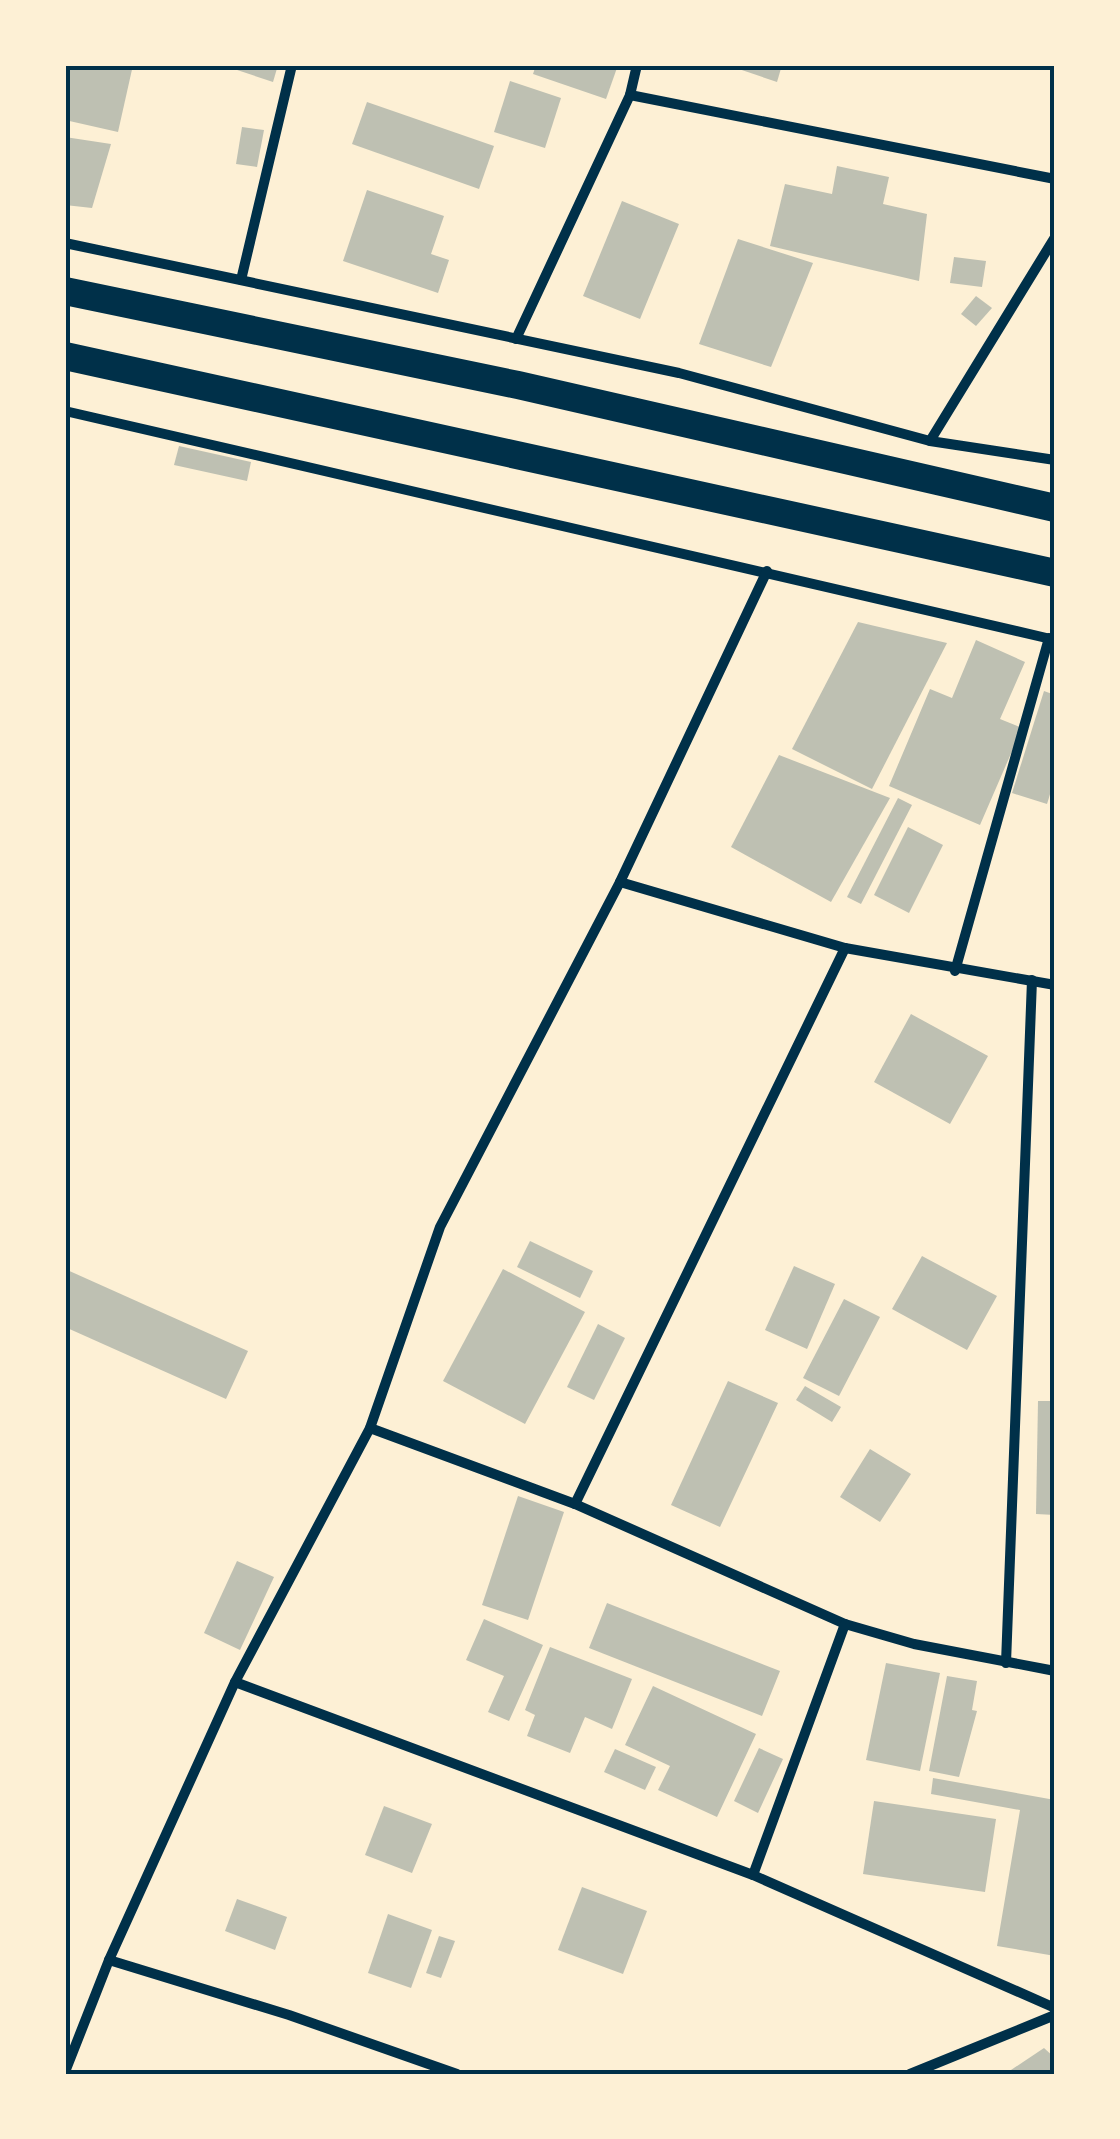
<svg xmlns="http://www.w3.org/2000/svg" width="1120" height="2139" font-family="'Alegreya Sans',sans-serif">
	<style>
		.building { fill: #bec0b2 }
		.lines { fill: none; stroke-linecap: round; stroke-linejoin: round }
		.minor { stroke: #003049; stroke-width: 10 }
		.trunk { stroke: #003049; stroke-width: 28 }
		.neatline { fill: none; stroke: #003049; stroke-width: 4 }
	</style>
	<rect width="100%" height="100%" fill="#fdf0d5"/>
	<g class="building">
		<polygon points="65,65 133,65 118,132 65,120"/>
		<polygon points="222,65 278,65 273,82"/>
		<polygon points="536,65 618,65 606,99 533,74"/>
		<polygon points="727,65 782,65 777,82"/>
		<polygon points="510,81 561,98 545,148 494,132"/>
		<polygon points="367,102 494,146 479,189 352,144"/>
		<polygon points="242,127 264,130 257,167 236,164"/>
		<polygon points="65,137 111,144 92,208 65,205"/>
		<polygon points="837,166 889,177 883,204 927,214 919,281 770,246 785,184 832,194"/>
		<polygon points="367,190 444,216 431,254 449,260 438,293 343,261"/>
		<polygon points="622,201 679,224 640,319 583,296"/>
		<polygon points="738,239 813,263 771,367 699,344"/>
		<polygon points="954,257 986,261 982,287 950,283"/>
		<polygon points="976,296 992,308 976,326 961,314"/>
		<polygon points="179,446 251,462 247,481 174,465"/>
		<polygon points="858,622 947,643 872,789 792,749"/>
		<polygon points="976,640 1025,662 1000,719 1022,728 980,825 889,786 930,689 952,698"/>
		<polygon points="1044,691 1055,695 1055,778 1047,804 1012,793"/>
		<polygon points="779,755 890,798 831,902 731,847"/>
		<polygon points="898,798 912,805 861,904 847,897"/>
		<polygon points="908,827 943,845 909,913 874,895"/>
		<polygon points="911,1014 988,1056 950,1124 874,1082"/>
		<polygon points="530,1241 593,1271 580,1298 517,1267"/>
		<polygon points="922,1256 997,1296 967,1350 892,1309"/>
		<polygon points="794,1266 835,1284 807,1349 765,1330"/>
		<polygon points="65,1269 248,1351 226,1399 65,1327"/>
		<polygon points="503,1269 585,1312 525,1424 443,1381"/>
		<polygon points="844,1299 880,1317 839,1396 803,1378"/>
		<polygon points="598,1324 625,1338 594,1400 567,1387"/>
		<polygon points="728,1381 778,1403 720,1527 671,1505"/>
		<polygon points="805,1386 841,1407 832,1422 796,1400"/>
		<polygon points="1038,1401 1055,1401 1055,1515 1036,1514"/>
		<polygon points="870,1449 911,1474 880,1522 840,1497"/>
		<polygon points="518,1496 564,1512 528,1620 482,1605"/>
		<polygon points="237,1561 274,1577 240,1650 204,1633"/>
		<polygon points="607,1603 780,1671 762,1716 589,1648"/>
		<polygon points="484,1619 543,1645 509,1721 488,1712 504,1676 466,1660"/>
		<polygon points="550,1647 632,1679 612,1729 585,1717 570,1753 527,1736 535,1715 525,1710"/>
		<polygon points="886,1663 940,1673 920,1771 866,1760"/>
		<polygon points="947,1676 977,1681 972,1710 977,1711 959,1777 929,1771"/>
		<polygon points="653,1686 756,1734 717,1817 658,1790 670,1766 625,1745"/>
		<polygon points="759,1748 783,1759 758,1813 734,1801"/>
		<polygon points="615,1749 656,1767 645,1790 604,1772"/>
		<polygon points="933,1778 1055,1800 1055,1956 997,1946 1020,1810 931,1794"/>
		<polygon points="874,1801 996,1819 985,1892 863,1874"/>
		<polygon points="384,1806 432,1824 412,1873 365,1855"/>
		<polygon points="582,1887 647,1911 623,1974 558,1950"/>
		<polygon points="237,1899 287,1917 275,1950 225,1931"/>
		<polygon points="388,1914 432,1930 411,1988 368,1973"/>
		<polygon points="439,1936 455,1941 441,1978 426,1973"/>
		<polygon points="1044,2048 1055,2058 1055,2074 1005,2074"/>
	</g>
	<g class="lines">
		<g class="minor">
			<polyline points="630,95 1055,179"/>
			<polyline points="65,243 679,373 930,441 1055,460"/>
			<polyline points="241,280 292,65"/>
			<polyline points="516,339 630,95 637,65"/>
			<polyline points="65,411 1055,640"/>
			<polyline points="930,441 1055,237"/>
			<polyline points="620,882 845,948 1055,985"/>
			<polyline points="955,971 1049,638"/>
			<polyline points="370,1428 575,1504 845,1624 914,1644 1055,1671"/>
			<polyline points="575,1504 845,948"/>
			<polyline points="1006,1663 1032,980"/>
			<polyline points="235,1682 753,1875 1055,2008"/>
			<polyline points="753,1875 845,1624"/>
			<polyline points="109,1960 289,2015 457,2074"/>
			<polyline points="65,2072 109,1960 235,1682 370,1428 440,1227 620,882 767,571"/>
			<polyline points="910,2074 1055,2015"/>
		</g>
		<g class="trunk">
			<polyline points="65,291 518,385 1055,508"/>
			<polyline points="65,356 1055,573"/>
		</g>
	</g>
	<rect width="1120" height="2139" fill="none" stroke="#fdf0d5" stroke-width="135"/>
	<rect x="68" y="68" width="984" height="2004" class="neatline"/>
</svg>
